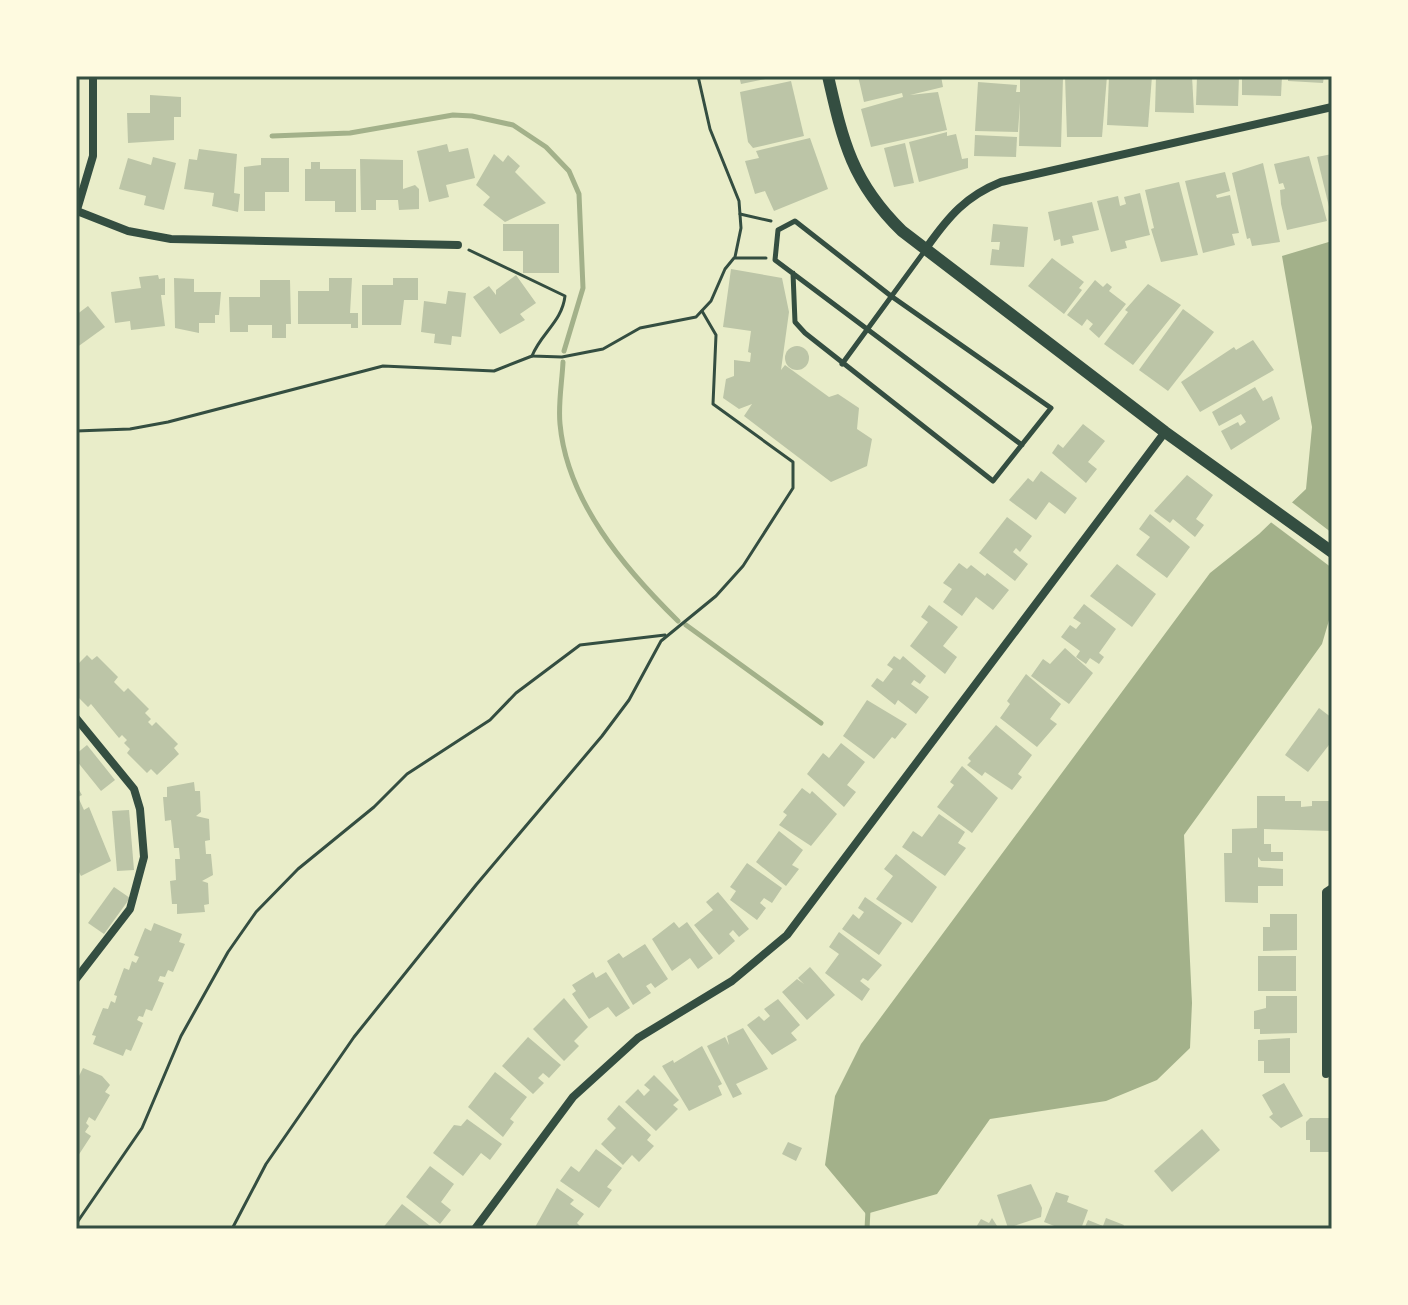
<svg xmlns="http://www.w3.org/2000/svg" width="1408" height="1305" font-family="Karla,sans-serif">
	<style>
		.water { fill: #a3b18a }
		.pier { fill: #e9edc9 }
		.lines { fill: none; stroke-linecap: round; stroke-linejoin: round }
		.stream { stroke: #a3b18a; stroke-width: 5 }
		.building { fill: #bcc5a7 }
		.path { stroke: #344e41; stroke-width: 3 }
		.service { stroke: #344e41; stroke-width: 5 }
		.minor { stroke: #344e41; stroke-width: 8 }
		.tertiary { stroke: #344e41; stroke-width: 12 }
		.neatline { fill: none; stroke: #344e41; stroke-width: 3 }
	</style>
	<rect width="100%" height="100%" fill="#e9edc9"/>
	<polygon class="water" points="1332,241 1332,610 1322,644 1184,835 1192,1003 1190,1048 1157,1080 1106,1101 990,1119 937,1194 866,1214 825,1165 835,1096 861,1044 1210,573 1259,534 1306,489 1312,427 1282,256"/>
	<polygon class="pier" points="1289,500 1332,533 1332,568 1268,520"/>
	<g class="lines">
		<g class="stream">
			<polyline points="272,136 350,133 453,115 472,116 513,125 546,147 569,171 579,194 583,288 564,351"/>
			<path d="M563 362C562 383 558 403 560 424 567 501 624 568 678 621"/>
			<polyline points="686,625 821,723"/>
			<polyline points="867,1229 868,1210"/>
		</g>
	</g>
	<g class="building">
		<polygon points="739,76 775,76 775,77 741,84"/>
		<polygon points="858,76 941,76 943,87 910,95 938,92 947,130 871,147 861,109 903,97 902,93 864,102"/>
		<polygon points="1020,76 1063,77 1061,147 1019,146 1020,103 1018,132 975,131 978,82 1017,85 1016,92 1020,92"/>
		<polygon points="1065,76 1107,76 1102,137 1067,137"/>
		<polygon points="1109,76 1152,76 1148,127 1107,125"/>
		<polygon points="1156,76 1192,76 1194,113 1155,112"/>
		<polygon points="1197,76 1239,76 1238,106 1196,105"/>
		<polygon points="1242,76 1282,76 1281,96 1242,95"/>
		<polygon points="1288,76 1324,76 1323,83 1288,81"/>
		<polygon points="791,81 804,136 753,148 748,142 740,92"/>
		<polygon points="150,95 181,97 181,117 174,117 174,140 128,143 127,113 150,113"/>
		<polygon points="947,132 947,136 956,134 962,159 968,158 968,168 919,182 909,142"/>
		<polygon points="975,135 1017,137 1016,157 974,156"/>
		<polygon points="810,138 828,189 774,211 765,191 755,194 745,161 759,158 756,151"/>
		<polygon points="905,143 914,183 894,187 884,148"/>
		<polygon points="447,144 449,152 468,148 475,178 446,185 449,197 429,202 417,151"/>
		<polygon points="199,149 237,154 234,193 240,194 238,212 212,206 214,193 184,189 189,159 197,160"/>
		<polygon points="494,154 503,162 508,155 520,166 515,172 546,203 505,222 483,205 490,197 476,185"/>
		<polygon points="1332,154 1332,215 1331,215 1317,157"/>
		<polygon points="1309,156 1327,221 1287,230 1281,204 1280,190 1285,189 1283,183 1279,184 1274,164"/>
		<polygon points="153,157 176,163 164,210 144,205 146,196 119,189 128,158 151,165"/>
		<polygon points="261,158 289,158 289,192 265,192 265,211 244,211 244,167 261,165"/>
		<polygon points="360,159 403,160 403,189 415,185 419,189 419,209 399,210 398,200 376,200 376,210 361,210"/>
		<polygon points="311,162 320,162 320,169 356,169 356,212 335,212 335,201 305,201 305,169 311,169"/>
		<polygon points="1263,163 1280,242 1252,246 1250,238 1247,239 1232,173"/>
		<polygon points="1225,172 1230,191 1216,195 1217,198 1230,195 1239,233 1232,234 1235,245 1203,253 1185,181"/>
		<polygon points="1179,182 1198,255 1161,262 1151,229 1154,228 1145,190"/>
		<polygon points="1140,193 1150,235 1125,241 1127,248 1111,252 1097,201 1118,196 1120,206 1126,204 1124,197"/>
		<polygon points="1092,202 1099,230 1072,236 1074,243 1061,246 1060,239 1054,241 1048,212"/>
		<polygon points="503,224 559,224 559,273 523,273 523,251 503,251"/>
		<polygon points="993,224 1028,227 1024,267 990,265 992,249 999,250 1000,242 991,242"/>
		<polygon points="1052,258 1084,282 1079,288 1082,290 1064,314 1028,286"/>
		<polygon points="731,269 782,278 789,312 781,370 785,365 829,397 838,394 859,408 857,429 872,439 867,466 831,482 744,416 752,404 739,409 723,398 726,379 734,376 734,360 750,362 751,353 748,352 751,331 723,327"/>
		<polygon points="158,275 159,279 165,278 165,295 161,295 165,326 131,330 130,321 115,323 111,292 141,288 139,277"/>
		<polygon points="516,275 536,303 520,314 525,320 500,334 473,297 489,286 496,295 496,290"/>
		<polygon points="174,278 194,279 194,292 221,292 219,315 215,315 215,323 199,323 199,333 175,328"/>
		<polygon points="329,278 352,278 350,313 358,313 358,328 351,328 351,324 298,324 298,291 329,291"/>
		<polygon points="393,278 418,278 418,300 404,300 401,325 362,325 362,285 393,285"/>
		<polygon points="260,280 290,280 291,324 286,324 286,338 272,338 272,325 248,325 248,332 230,332 229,297 260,297"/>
		<polygon points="1095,280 1103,287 1107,283 1112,287 1109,291 1126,304 1099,338 1089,329 1093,324 1087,319 1082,326 1067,315"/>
		<polygon points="1148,284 1181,305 1133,365 1104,344 1128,312 1125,310"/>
		<polygon points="448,291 466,293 461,337 452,336 451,345 434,343 435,334 421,332 424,301 446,304"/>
		<polygon points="88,306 105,327 76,348 76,315"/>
		<polygon points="1183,309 1214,332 1168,391 1139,370"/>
		<polygon points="1253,340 1274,370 1200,412 1181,382 1234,347 1236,350"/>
		<circle cx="797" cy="358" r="12"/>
		<polygon points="1255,387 1263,401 1272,396 1280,419 1231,450 1221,431 1238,422 1240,426 1246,422 1241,414 1219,426 1212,412"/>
		<polygon points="1083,424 1105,441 1088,462 1097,469 1086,483 1052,453 1058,444 1063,448"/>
		<polygon points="1041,471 1077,498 1065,514 1049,502 1036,520 1009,500 1028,478 1033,482"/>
		<polygon points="1187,475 1213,495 1196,519 1204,525 1195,537 1173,519 1170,523 1154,511"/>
		<polygon points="1150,514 1190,547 1167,578 1136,555 1150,537 1139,529"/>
		<polygon points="1007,517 1032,536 1020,552 1016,548 1013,552 1028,564 1015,581 979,553"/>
		<polygon points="959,563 967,569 971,565 985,576 987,573 1009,590 993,610 976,597 962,616 943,602 952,589 943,583"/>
		<polygon points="1117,564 1156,594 1132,627 1090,596"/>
		<polygon points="1084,604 1116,629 1099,653 1104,657 1099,664 1090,658 1086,664 1076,657 1080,651 1061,637 1070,625 1076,629 1081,623 1073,618"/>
		<polygon points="929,605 958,627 943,646 957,657 945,674 910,646 928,622 921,617"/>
		<polygon points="1065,648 1093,673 1069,704 1031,676 1043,659 1050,664"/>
		<polygon points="87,655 92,660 97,656 118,677 114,682 124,692 128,688 149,709 145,713 151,719 148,722 152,726 156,722 178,744 174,748 179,754 157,775 151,769 147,773 127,753 130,749 124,743 127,740 122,735 119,738 91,704 88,707 76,695 76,666"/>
		<polygon points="894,656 900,660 903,656 926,676 920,684 914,680 911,684 929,697 916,714 898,700 895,705 871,686 877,678 883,682 893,669 887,665"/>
		<polygon points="1026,674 1061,704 1050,719 1057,724 1037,747 1000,718 1010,704 1007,701"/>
		<polygon points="867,700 907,724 895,739 892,737 874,759 843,736"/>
		<polygon points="1319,708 1332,718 1332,741 1308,772 1285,755"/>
		<polygon points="996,725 1032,755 1018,774 1022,777 1012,790 985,772 982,776 967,765 971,761 968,758"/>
		<polygon points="841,743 865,762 847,785 856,792 844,807 807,774 823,753 829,758"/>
		<polygon points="87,745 115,780 101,791 76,760 76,754"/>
		<polygon points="962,766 998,798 972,833 937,807 954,785 950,782"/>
		<polygon points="194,782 195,791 200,791 201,812 196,816 209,819 210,840 205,841 206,854 211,854 213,875 202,881 208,883 209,904 204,905 205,912 177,914 177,904 172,904 170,881 176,880 175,859 180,859 179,848 174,848 171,820 165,821 163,797 167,797 167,787"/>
		<polygon points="76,785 82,795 78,797 84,810 89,807 111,861 81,876 76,866"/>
		<polygon points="802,788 810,794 812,791 837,814 811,846 779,825 787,815 783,812"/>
		<polygon points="1257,796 1285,796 1285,801 1301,801 1301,807 1312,806 1312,801 1329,801 1332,831 1264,829 1264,844 1271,844 1271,852 1283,852 1283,861 1261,861 1258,857 1258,867 1283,869 1283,886 1258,886 1258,903 1225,902 1224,853 1232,853 1232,829 1257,828"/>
		<polygon points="129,810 134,870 117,871 112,811"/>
		<polygon points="939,814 965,832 958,843 966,848 945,876 902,847 913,831 922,837"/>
		<polygon points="779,831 803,850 792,865 799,869 786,886 756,862"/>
		<polygon points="896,854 937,887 912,923 876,899 893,876 884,869"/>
		<polygon points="747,863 782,888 772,903 764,898 760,903 766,908 757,920 730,900 736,891 730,887"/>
		<polygon points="114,887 130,898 104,934 88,923"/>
		<polygon points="718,892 749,929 739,937 733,930 729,934 735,941 719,955 694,925 713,910 706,902"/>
		<polygon points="865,897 902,923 879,955 842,929 853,914 859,919 864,912 858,908"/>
		<polygon points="1270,914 1297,914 1297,950 1263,951 1263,927 1270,927"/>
		<polygon points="674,922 679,928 687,922 713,958 698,969 690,958 672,971 652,939"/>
		<polygon points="154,923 182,934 179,942 185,944 173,972 168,970 165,977 160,976 158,981 164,983 152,1011 146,1009 143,1017 139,1016 137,1020 143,1023 131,1051 126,1049 123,1056 93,1044 96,1036 92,1035 103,1008 108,1009 111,1001 115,1003 117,996 114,995 124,968 129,970 132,961 136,963 139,957 134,955 145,928 151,931"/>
		<polygon points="839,932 882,965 868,981 863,978 860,981 870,989 862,1001 825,973 839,954 829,947"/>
		<polygon points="645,944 668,979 655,988 651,983 646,986 651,993 633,1005 607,961 619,953 623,958"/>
		<rect x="1258" y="956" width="38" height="35"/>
		<polygon points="810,967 835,995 807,1020 782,992 797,979 804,984 798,978"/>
		<polygon points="593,972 596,978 606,972 630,1008 616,1017 608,1007 589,1019 572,994 576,991 572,985"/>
		<polygon points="1266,996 1297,996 1297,1033 1260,1034 1260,1029 1254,1029 1254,1011 1266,1008"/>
		<polygon points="564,998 588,1027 574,1041 579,1046 564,1061 533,1029"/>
		<polygon points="778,999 800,1025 791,1033 797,1040 772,1055 747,1025 759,1016 764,1021 770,1016 764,1009"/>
		<polygon points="743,1028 768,1069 736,1084 742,1094 733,1098 707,1046 725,1037 729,1045 727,1036"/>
		<polygon points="528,1037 561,1065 549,1078 543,1073 538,1078 544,1083 533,1094 502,1066"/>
		<polygon points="1290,1038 1290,1073 1264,1073 1264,1061 1258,1061 1258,1040"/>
		<polygon points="702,1046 722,1084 718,1086 722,1095 689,1111 662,1066 673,1060 674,1063"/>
		<polygon points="83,1068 102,1076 110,1085 105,1092 110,1095 95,1121 89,1117 86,1123 89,1126 85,1132 91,1136 76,1159 76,1074 79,1076"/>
		<polygon points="495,1072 527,1097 510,1119 514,1122 503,1137 468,1107"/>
		<polygon points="654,1075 679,1100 673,1105 678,1109 656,1131 625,1102 638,1089 644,1096 650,1090 644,1085"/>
		<polygon points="1284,1083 1303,1116 1281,1128 1269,1117 1273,1114 1262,1095"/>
		<polygon points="619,1105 651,1135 647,1140 654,1146 639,1162 632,1155 623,1165 601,1144 616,1128 607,1119"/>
		<polygon points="1310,1118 1332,1118 1332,1152 1310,1152 1310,1140 1306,1140 1306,1122"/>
		<polygon points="467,1119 502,1144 490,1160 481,1153 463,1176 433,1153 454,1125 461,1126"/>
		<polygon points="1202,1129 1220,1150 1172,1192 1154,1171"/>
		<polygon points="788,1142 802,1148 796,1161 782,1154"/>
		<polygon points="596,1149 622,1168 607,1187 612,1190 599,1208 560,1181 571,1166 579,1172"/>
		<polygon points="430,1166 454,1184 441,1202 451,1210 440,1224 406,1197"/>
		<polygon points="1031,1184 1042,1208 1041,1217 1008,1228 997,1195"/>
		<polygon points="557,1188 574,1200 570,1204 584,1214 577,1223 583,1229 534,1229"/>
		<polygon points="1056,1192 1069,1196 1067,1202 1088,1210 1081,1229 1062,1229 1044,1222"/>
		<polygon points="402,1204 434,1229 382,1229"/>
		<polygon points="992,1218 999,1229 975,1229 981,1219 989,1223"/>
		<polygon points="1106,1218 1124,1225 1122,1229 1084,1229 1088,1220 1103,1226"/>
	</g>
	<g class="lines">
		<g class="path">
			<polyline points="698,76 710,129 739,201 741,228 735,257"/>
			<polyline points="740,214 771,221"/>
			<path d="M469 250 565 296C562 322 541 333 532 356L562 357 603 349 640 328 696 317 711 301 725 269 734 258H766"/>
			<polyline points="76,431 130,429 168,422 383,366 494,371 532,356"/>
			<polyline points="76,1224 142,1128 181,1036 228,952 256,912 298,869 374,807 407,774 490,720 516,693 580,645 665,635"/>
			<polyline points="232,1229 266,1164 354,1037 476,885 602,736 629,700 661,641 716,596 743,566 793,488 793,462 713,404 716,335 702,311"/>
		</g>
		<g class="service">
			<polyline points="793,273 795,322 805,333 993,481 1051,408 891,296 795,221 778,230 775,260 1022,445"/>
			<polyline points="842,364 926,249"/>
		</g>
		<g class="minor">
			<polyline points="77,211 128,231 171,239 458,245"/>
			<polyline points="76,213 93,156 93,76"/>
			<path d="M927 247C949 216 966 196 1001 182L1332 107"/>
			<polyline points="76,718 134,789 140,809 144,857 130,909 76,979"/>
			<polyline points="1326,1074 1326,892 1332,888"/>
			<polyline points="475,1229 573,1097 638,1038 732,981 787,935 1165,432"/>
		</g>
		<path class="tertiary" d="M828 76C843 142 852 182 902 231L1165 432 1332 552"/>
	</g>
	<rect width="1408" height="1305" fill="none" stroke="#fefae0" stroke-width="156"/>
	<rect x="78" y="78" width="1252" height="1149" class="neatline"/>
</svg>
